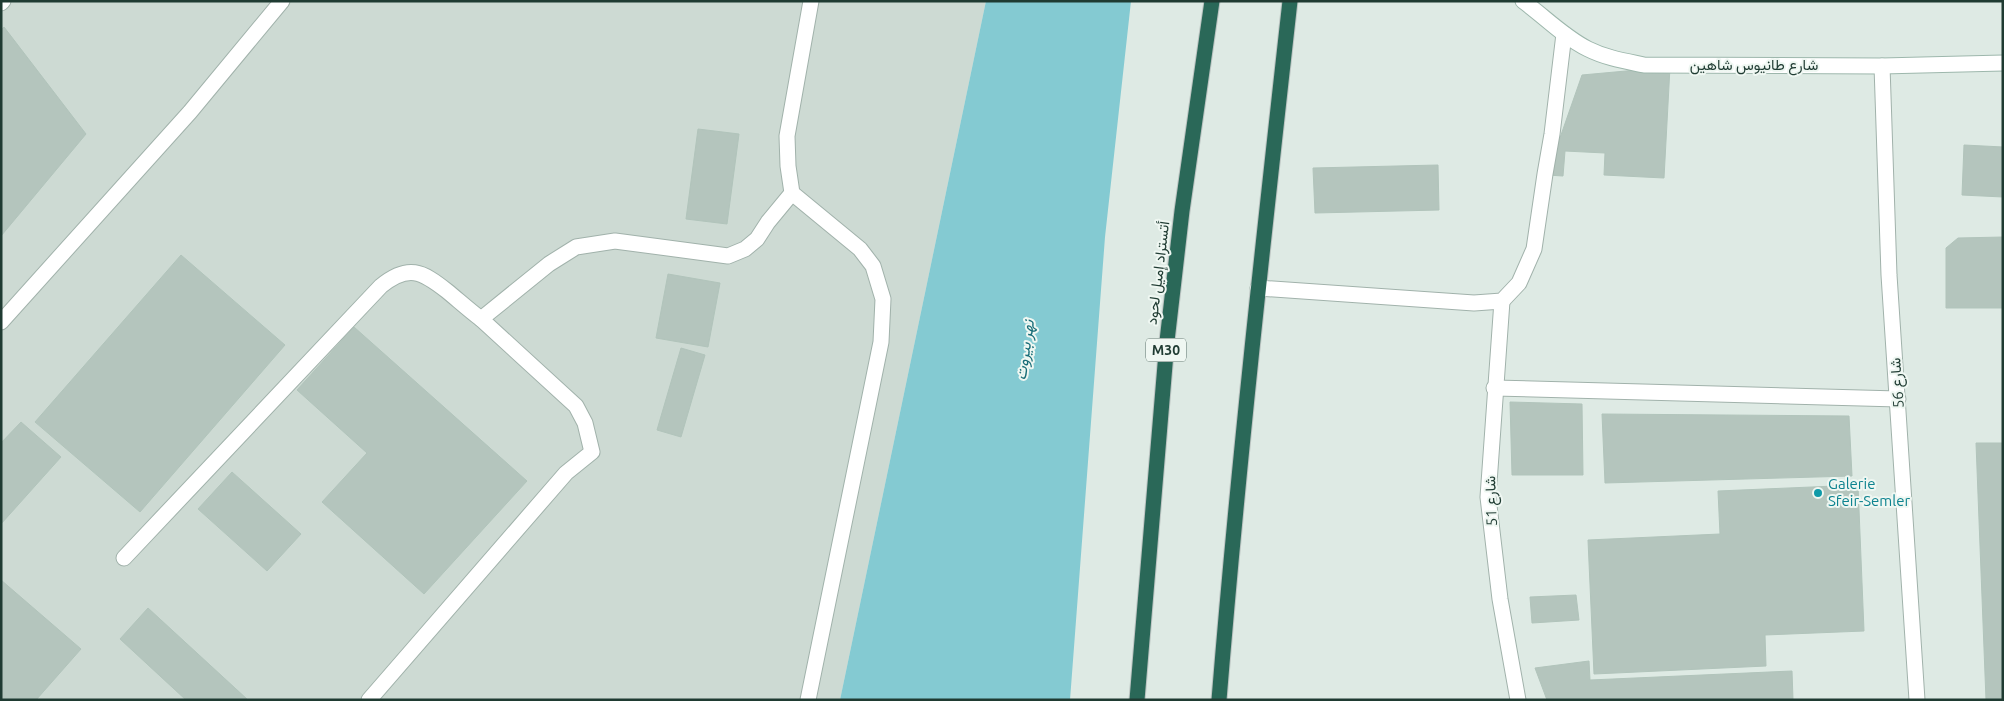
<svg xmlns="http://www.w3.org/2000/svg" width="2004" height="701" font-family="Ubuntu,Vazirmatn,sans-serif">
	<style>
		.built { fill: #cddad3 }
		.water { fill: #84cad2 }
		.building { fill: #b4c5bd; stroke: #b1c4bb }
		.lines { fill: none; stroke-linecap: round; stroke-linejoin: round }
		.lane-casing { stroke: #a1b2ab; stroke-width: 17 }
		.street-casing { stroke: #a1b2ab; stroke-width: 17 }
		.secondary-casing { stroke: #9db7ac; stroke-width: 17 }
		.highway-casing { stroke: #bcc4c2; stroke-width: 17 }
		.lane { stroke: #fff; stroke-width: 15 }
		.street { stroke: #fff; stroke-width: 15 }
		.secondary { stroke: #fff; stroke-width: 15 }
		.highway { stroke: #2a6858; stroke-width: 15 }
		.culture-dot { fill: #0f9aa8; stroke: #eff7f2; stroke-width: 2 }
		.labels { text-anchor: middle; stroke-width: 4; stroke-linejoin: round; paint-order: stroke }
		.shield { fill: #eff7f2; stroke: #5d736c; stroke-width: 1 }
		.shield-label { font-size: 14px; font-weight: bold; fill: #1f3b32 }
		.street-label { font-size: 15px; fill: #1f3b32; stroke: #eff7f2 }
		.culture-label { font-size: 15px; fill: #0d838f; stroke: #eff7f2; text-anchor: start }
		.water-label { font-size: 16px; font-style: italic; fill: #186d78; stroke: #eff7f2 }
	</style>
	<rect width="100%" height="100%" fill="#deeae4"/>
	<polygon class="built" points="1,1 986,1 840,700 1,700"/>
	<polygon class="water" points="986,1 1131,1 1105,237 1070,700 840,700"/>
	<g class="building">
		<polygon points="4,27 86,134 1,236 1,30"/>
		<polygon points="1670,67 1664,178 1604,175 1605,153 1565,151 1563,176 1547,175 1582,75"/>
		<polygon points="698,129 739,134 727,224 686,219"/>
		<polygon points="1964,145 2003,147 2003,197 1962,195"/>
		<polygon points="1438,165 1439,210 1315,213 1313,168"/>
		<polygon points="2003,237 2003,308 1946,308 1946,248 1958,238"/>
		<polygon points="181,255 285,345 140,512 35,422"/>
		<polygon points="668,274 720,283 708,347 656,338"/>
		<polygon points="354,327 527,481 424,594 322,502 367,453 297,390"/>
		<polygon points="681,348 705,355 681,437 657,430"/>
		<polygon points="1510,402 1582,404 1583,475 1512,475"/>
		<polygon points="1602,414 1849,416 1852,476 1605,483"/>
		<polygon points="21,422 61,457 1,524 1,443"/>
		<polygon points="1976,443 2003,443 2003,700 1986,700"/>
		<polygon points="232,472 301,534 267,571 198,509"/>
		<polygon points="1858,485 1864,631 1765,635 1766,666 1594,674 1588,540 1720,534 1718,491"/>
		<polygon points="1,580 81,649 36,700 1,700"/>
		<polygon points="1576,595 1579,620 1532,623 1530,597"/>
		<polygon points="148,608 248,700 186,700 120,639"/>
		<polygon points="1589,661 1590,680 1792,671 1793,700 1547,700 1535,668"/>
	</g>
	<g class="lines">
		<g class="lane-casing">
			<g id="lane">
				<polyline points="1,322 190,112 282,1"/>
				<path d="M124 558 381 286C408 264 422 271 447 291 458 300 469 310 481 319"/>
				<polyline points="369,700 566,473 592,452 585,423 576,406 481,319 549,264 576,247 615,241 728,256 745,249 757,239 768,222 792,193"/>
				<polyline points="808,700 881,342 883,299 873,266 860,249 792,193 788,166 787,136 811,1"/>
			</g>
		</g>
		<g class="street-casing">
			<g id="street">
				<polyline points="1,3 3,1"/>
				<polyline points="1882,66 1889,275 1917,700"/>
				<polyline points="1258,288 1474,303 1502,301 1519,283 1534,249 1545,174 1552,134 1564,34"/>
				<polyline points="1502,301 1488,497 1500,599 1518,700"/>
				<polyline points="1494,388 1898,399"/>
			</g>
		</g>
		<g class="secondary-casing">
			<path id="secondary" d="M1523 1C1545 17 1564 37 1588 49 1606 58 1625 61 1644 65L1882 66 2003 63"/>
		</g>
		<g class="highway-casing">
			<g id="highway">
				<polyline points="1137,700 1167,341 1182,211 1212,1"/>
				<path d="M1219 700C1238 466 1264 234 1290 1"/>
			</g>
		</g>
		<use href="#lane" class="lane"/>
		<use href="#street" class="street"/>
		<use href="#secondary" class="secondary"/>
		<use href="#highway" class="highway"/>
	</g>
	<circle class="culture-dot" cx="1818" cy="493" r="5"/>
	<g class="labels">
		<rect class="shield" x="1146" y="338.5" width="40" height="23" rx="4"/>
		<g class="shield-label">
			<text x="1166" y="355">M30</text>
		</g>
		<g class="street-label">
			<text x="1754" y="70">شارع طانيوس شاهين</text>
			<text transform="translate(1158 273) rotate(-83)" y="5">أتستراد إميل لحود</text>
			<text transform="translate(1897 383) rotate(-94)" y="5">شارع 56</text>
			<text transform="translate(1491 501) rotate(-92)" y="5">شارع 51</text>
		</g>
		<g class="culture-label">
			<text x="1828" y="489">Galerie<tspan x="1828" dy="17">Sfeir-Semler</tspan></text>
		</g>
		<g class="water-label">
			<text transform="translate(1024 350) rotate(-82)" y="6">نهر بيروت</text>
		</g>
	</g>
	<rect width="2004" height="701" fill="none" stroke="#1f3b32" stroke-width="5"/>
</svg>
